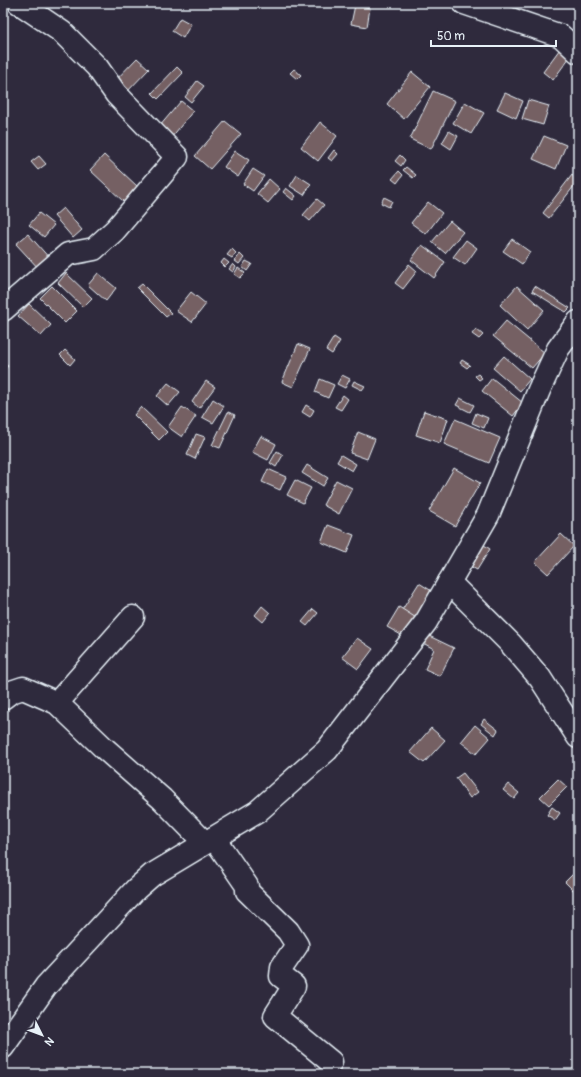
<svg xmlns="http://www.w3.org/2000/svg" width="581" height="1077" font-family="Pangolin,sans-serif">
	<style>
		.building { fill: #756063; stroke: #e8f1f8 }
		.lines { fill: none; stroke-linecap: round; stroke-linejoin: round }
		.minor-casing { stroke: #e8f1f8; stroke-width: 25 }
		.minor { stroke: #2f2a3d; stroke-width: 22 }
	</style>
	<rect width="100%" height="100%" fill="#2f2a3d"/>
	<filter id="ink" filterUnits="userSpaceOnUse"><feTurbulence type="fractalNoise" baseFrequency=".025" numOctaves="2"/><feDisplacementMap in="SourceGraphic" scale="8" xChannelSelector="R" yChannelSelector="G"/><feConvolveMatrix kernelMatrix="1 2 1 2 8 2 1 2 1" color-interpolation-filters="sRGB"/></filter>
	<g filter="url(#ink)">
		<g class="building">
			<polygon points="355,5 370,8 367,27 351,24"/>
			<polygon points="180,18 191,24 183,38 172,31"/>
			<polygon points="565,42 575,50 553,80 543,72"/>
			<polygon points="137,58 149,69 125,94 113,83"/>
			<polygon points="177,67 183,73 158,99 152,93"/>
			<polygon points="294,69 301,75 297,79 290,73"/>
			<polygon points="412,72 430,87 404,119 387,104"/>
			<polygon points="197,81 204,86 191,102 185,97"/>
			<polygon points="433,91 455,101 431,149 410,139"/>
			<polygon points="505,93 523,101 516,118 497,109"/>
			<polygon points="528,100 549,106 543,125 522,119"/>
			<polygon points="181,101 193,111 171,138 159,127"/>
			<polygon points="465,102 484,113 471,134 453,123"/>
			<polygon points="225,121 241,134 210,169 195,156"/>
			<polygon points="320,122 337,136 318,161 301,147"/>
			<polygon points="578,130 578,140 573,137"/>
			<polygon points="449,131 458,136 451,149 442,143"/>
			<polygon points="544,136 566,145 556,169 533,159"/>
			<polygon points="334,150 338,154 332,161 328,158"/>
			<polygon points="235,151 249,160 238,177 224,167"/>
			<polygon points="104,155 138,187 124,202 90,170"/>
			<polygon points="400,155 405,160 401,166 395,161"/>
			<polygon points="39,156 46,164 38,170 31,162"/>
			<polygon points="406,167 416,175 413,178 403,170"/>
			<polygon points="253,169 264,176 253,191 243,184"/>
			<polygon points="399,171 403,175 397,183 392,179"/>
			<polygon points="297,175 311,184 304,195 290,186"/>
			<polygon points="572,175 578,181 549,218 543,213"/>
			<polygon points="269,179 280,189 268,203 257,194"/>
			<polygon points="286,188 296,196 293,200 283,192"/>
			<polygon points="384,197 392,201 389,207 381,203"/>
			<polygon points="317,199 324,205 310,221 303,215"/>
			<polygon points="428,202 442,213 426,234 411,223"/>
			<polygon points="63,208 82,230 73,238 54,216"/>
			<polygon points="39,213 54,225 44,237 29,225"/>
			<polygon points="450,221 463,232 445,253 432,242"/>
			<polygon points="28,234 51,260 40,270 16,244"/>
			<polygon points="512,239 530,252 522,264 503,251"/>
			<polygon points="466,240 477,248 465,265 453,257"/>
			<polygon points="422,245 445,262 434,278 411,260"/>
			<polygon points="232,249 236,253 232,258 227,255"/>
			<polygon points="240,254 244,258 239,264 235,261"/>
			<polygon points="224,259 229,263 225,267 221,263"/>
			<polygon points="246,261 252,264 247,271 242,267"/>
			<polygon points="233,264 236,267 233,272 229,269"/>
			<polygon points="409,264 417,271 403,289 395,283"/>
			<polygon points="238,268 245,273 240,278 234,274"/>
			<polygon points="66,273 92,298 83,307 58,283"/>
			<polygon points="98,273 116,288 106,301 88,285"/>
			<polygon points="142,284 171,313 166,317 137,288"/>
			<polygon points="52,286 77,311 65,323 40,298"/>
			<polygon points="517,286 544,310 527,330 500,305"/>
			<polygon points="535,286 570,308 566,312 532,291"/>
			<polygon points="191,292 206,304 192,322 176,311"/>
			<polygon points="29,304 51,325 41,336 18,316"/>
			<polygon points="506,321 545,353 532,368 493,336"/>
			<polygon points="476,329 483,335 479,339 472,334"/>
			<polygon points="334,337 340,341 332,354 326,350"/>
			<polygon points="298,344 310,349 293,387 282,382"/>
			<polygon points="65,350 75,359 70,365 60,355"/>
			<polygon points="504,356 530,379 520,391 493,368"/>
			<polygon points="462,360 470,365 467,368 460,363"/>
			<polygon points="3,362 8,366 3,372"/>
			<polygon points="478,374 482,378 479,380 475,376"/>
			<polygon points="342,375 350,379 345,388 337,384"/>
			<polygon points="492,378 523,403 513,416 482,391"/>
			<polygon points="320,379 334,385 328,398 315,392"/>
			<polygon points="206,381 215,387 199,408 192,402"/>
			<polygon points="354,381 365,386 362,390 352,385"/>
			<polygon points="168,383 180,392 168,406 157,396"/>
			<polygon points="343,395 348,399 341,410 335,407"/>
			<polygon points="460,398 474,405 470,412 456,405"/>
			<polygon points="213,399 224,406 213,423 202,417"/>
			<polygon points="306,405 314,410 310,417 302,412"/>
			<polygon points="141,407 167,432 159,440 134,415"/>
			<polygon points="182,407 196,416 182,437 168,427"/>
			<polygon points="424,411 448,419 440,443 416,435"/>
			<polygon points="228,412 235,415 220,448 212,445"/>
			<polygon points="476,413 488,418 484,428 472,423"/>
			<polygon points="455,419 500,438 489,463 444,444"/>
			<polygon points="358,432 375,439 367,459 350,453"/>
			<polygon points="196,434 205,437 195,459 187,455"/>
			<polygon points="261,436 276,444 268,460 252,452"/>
			<polygon points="277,451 283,455 276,467 270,463"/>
			<polygon points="341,455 356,464 352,471 337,462"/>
			<polygon points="307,465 328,478 323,486 302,473"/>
			<polygon points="454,468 480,483 455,526 429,511"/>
			<polygon points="268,469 286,477 280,490 262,482"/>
			<polygon points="295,480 311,488 303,503 287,495"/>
			<polygon points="336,480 352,488 339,514 323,505"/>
			<polygon points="328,525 354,535 347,553 321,542"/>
			<polygon points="561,534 574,546 548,574 535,562"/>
			<polygon points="481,543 490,549 477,570 468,565"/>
			<polygon points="419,583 435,593 418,620 402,610"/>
			<polygon points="262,606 270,613 263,622 255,615"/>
			<polygon points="399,607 421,621 410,640 387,627"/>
			<polygon points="313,609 318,613 307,626 302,622"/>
			<polygon points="427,635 454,648 440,676 425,669 434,649 423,643"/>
			<polygon points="357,638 373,649 358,669 342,657"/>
			<polygon points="578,704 578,718 571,709"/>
			<polygon points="484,719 498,730 495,735 481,724"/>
			<polygon points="475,725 490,738 476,754 461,742"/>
			<polygon points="431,728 445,740 424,763 410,752"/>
			<polygon points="463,773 478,792 470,798 456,778"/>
			<polygon points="558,779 567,787 549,805 540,797"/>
			<polygon points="508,784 519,793 514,799 503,790"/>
			<polygon points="552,807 560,813 555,820 547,815"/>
			<polygon points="578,869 578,895 565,882"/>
		</g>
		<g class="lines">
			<g class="minor-casing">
				<g id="minor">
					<polyline points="464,3 561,36 578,52"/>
					<polyline points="3,310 68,254 94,249 115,230 177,157 116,94 97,67 62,32 19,3"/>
					<polyline points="449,582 510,643 540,678 578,737"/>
					<polyline points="3,698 11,692 23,688 57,703 104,748 162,799 205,843"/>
					<polyline points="57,703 133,617"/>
					<polyline points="214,838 247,886 247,891 288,931 297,945 282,967 281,976 294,986 275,1016 331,1062"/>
					<polyline points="3,1047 46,986 136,889 152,875 257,812 327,750 426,622 488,515 539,390 558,349 578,322"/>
				</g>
			</g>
			<use href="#minor" class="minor"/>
		</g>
	</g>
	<rect width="581" height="1077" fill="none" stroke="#2f2a3d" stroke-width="16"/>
	<rect x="8" y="8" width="565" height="1061" fill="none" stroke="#e8f1f8" stroke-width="1.5" filter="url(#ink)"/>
	<g transform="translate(42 1035) rotate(132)" stroke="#2f2a3d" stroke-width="3" paint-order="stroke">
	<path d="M0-3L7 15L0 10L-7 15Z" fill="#e8f1f8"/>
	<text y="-6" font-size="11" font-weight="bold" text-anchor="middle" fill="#e8f1f8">N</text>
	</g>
	<path d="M431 40v6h125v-6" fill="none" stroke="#e8f1f8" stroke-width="2"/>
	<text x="437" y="40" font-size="12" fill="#e8f1f8" stroke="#2f2a3d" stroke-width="3" paint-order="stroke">50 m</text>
</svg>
